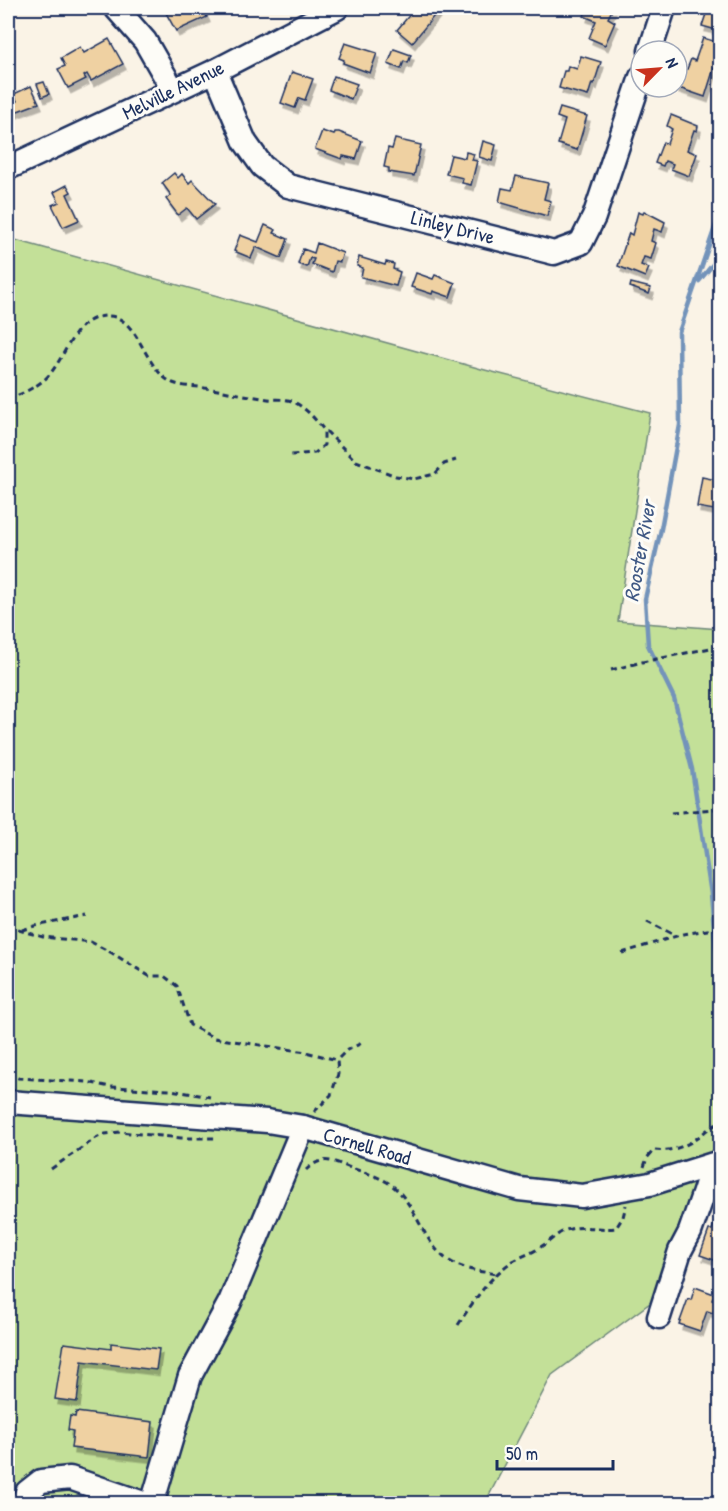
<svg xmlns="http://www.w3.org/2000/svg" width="728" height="1511" font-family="'Patrick Hand',sans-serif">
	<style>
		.green { fill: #c3e098; stroke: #6f887b; stroke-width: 1.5 }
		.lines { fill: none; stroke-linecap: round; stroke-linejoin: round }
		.stream { stroke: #7393ba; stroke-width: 4.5 }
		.building { fill: #efd1a2; stroke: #1b2f5e; stroke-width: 1.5; filter: url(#shadow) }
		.minor-casing { stroke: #1b2f5e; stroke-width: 27 }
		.path { stroke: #1b2f5e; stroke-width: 3; stroke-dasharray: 6 4.5; stroke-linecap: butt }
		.minor { stroke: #fdfcf7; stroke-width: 22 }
		.labels { text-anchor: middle; stroke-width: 6; stroke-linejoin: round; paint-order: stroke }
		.street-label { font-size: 20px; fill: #1b2f5e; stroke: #fdfcf7 }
		.water-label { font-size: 21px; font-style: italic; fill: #405984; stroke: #fdfcf7 }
	</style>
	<defs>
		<filter id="shadow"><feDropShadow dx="3" dy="5.5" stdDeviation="0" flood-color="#0004"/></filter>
	</defs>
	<rect width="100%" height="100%" fill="#faf3e6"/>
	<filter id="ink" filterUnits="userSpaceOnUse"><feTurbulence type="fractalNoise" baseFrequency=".0167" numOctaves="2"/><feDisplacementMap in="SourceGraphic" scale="12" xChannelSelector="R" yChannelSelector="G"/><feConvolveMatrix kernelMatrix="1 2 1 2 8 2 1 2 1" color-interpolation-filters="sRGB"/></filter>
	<g filter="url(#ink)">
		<polygon class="green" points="8,238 485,370 650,413 618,621 720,629 720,1149 716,1151 679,1231 654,1300 552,1375 485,1503 8,1503 8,1099 13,1086 8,1085"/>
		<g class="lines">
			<g class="stream">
				<polyline points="720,213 679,332 680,425 661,529 645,599 648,645 674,698 692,769 711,894 716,949 720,962"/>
				<polyline points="699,281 720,256"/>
			</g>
		</g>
		<g class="building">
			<polygon points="172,8 208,8 204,11 207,17 176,31 165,11"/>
			<polygon points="409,8 434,8 438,11 412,43 397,30 412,12"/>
			<polygon points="587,8 613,8 608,18 615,22 605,45 589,38 596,21 584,16"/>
			<polygon points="708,8 720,8 720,31 702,26"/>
			<polygon points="703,38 720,43 720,70 714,68 705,97 676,87 683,68 687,69 691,59 695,61"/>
			<polygon points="109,39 123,64 91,81 87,74 84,76 86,79 68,88 58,69 65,66 61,58 80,47 84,53"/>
			<polygon points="345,43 377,53 370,73 343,63 344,60 339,58"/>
			<polygon points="394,49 411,55 408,63 404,61 401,69 388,64"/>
			<polygon points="581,56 601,62 594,84 592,83 588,96 559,88 564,71 567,71 568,66 577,69"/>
			<polygon points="292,72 313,79 305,100 299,98 295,108 281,103"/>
			<polygon points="334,76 357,84 351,99 329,90"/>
			<polygon points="44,82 49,94 42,97 37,84"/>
			<polygon points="31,86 39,103 15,112 11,104 17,101 14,94"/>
			<polygon points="560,108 587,116 577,150 558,144 565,120 557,117"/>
			<polygon points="671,115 698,126 697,131 694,130 687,150 697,154 689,176 671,169 673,164 665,161 663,166 655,163 663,142 667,144 672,129 667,126"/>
			<polygon points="322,131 334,135 335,132 339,132 362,141 356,159 343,156 342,159 315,149"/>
			<polygon points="395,139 421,145 414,176 389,172 389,168 384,167 388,148 392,149"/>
			<polygon points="483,141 496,145 492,161 479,157"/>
			<polygon points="466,152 474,154 472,160 477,161 471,185 462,183 463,178 446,174 451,155 465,158"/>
			<polygon points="174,173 178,178 182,174 189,183 192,180 215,204 196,219 187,208 178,215 166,199 171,195 162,183"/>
			<polygon points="516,176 548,183 544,199 551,201 547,216 499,202 502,188 512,190"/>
			<polygon points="67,185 71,192 67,194 79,220 63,227 52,205 59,202 54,192"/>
			<polygon points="644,211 665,222 662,232 654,229 651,241 656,243 651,259 644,257 641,265 649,268 645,277 618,266 629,233 632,235 638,212 643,214"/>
			<polygon points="265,225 276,230 274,233 288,239 281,258 256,247 251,258 234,251 240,235 258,242"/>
			<polygon points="317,243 343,253 340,262 335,261 332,272 312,264 314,259 310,258 307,267 298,264 303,249 314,253"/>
			<polygon points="359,257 385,265 386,262 394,264 393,269 400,272 396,286 361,277 363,268 357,266"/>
			<polygon points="416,273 433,279 435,275 455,283 450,297 433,291 432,294 411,287"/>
			<polygon points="631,283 651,288 649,294 630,287"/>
			<polygon points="702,477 716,480 717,477 720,477 720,501 716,500 714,510 697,507"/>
			<polygon points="716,1218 720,1220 720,1262 700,1255 709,1230 712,1230"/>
			<polygon points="695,1287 714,1294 712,1300 717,1302 713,1313 707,1311 700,1331 679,1324 688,1299 691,1300"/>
			<polygon points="64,1343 111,1349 111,1343 159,1349 156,1370 82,1361 77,1402 55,1399"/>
			<polygon points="76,1412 153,1422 149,1457 71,1448 73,1431 68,1430 70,1416 75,1417"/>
		</g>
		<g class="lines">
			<g class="minor-casing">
				<g id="minor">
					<polyline points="116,8 145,41 173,90"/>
					<polyline points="650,51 664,8"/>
					<polyline points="215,71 245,142 262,166 288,186 554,253 581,243 594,217 641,77"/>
					<polyline points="8,168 215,71 337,8"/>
					<polyline points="8,1102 267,1121 303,1127 519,1189 582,1196 650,1184 720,1162"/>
					<polyline points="659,1317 680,1251 690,1232 704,1192 712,1165"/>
					<polyline points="22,1504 27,1492 41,1481 70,1478 146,1504"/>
					<polyline points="152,1504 190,1376 230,1302 303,1127"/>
				</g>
			</g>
			<g class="path">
				<path d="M8 399C20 395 34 388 44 380 66 361 71 319 105 316 139 313 143 370 173 383 182 387 195 386 205 388 226 391 247 396 268 399 276 400 287 398 294 402 307 409 315 419 324 430V445L315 453 291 455"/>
				<polyline points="326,431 356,461 396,476 414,479 435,474 444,464 456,460"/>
				<polyline points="611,670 642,662 720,646"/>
				<polyline points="671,813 714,809"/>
				<polyline points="647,921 676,936"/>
				<polyline points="8,927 43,937 91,942 112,953 149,976 164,976 177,986 190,1025 214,1038 306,1052 337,1060"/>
				<polyline points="22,930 35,926 87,916"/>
				<polyline points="622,953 683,934 720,928"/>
				<polyline points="8,1073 18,1078 87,1082 110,1087 171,1090 210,1097"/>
				<polyline points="314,1112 331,1095 338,1074 337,1060 347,1050 362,1043"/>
				<path d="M644 1167 647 1158 654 1150C670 1152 686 1147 700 1136 707 1130 711 1126 720 1123"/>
				<polyline points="51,1169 96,1138 105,1134 120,1132 181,1138 216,1138"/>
				<path d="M306 1170C321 1156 331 1160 348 1167 360 1171 375 1175 387 1182 415 1199 420 1238 445 1258 461 1270 478 1271 497 1274"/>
				<path d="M458 1325C473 1302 489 1277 513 1261 522 1256 533 1253 542 1246 551 1241 559 1231 570 1229 583 1225 601 1230 616 1228L623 1217 626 1205"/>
			</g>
			<use href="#minor" class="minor"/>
		</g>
	</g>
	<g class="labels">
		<g class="street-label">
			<text transform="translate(173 90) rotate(-26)" y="7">Melville Avenue</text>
			<text transform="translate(453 227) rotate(14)" y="7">Linley Drive</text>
			<text transform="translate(367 1146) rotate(16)" y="7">Cornell Road</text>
		</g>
		<g class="water-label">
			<text transform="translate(640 551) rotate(-80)" y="7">Rooster River</text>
		</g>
	</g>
	<rect width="728" height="1511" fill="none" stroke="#fdfcf7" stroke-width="30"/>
	<rect x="15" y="15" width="698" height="1481" fill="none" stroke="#1b2f5e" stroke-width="2" filter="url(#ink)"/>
	<g transform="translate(659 69) rotate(65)"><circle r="28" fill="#fdfcf7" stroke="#a3aaba" stroke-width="1.5"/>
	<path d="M0-4.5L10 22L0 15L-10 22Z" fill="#c8321e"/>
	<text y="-9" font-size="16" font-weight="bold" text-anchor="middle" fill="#1b2f5e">N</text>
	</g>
	<path d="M497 1460v9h116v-9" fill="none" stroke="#1b2f5e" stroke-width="3"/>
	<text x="506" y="1460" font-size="18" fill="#1b2f5e" stroke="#fdfcf7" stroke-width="4.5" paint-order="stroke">50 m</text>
</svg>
